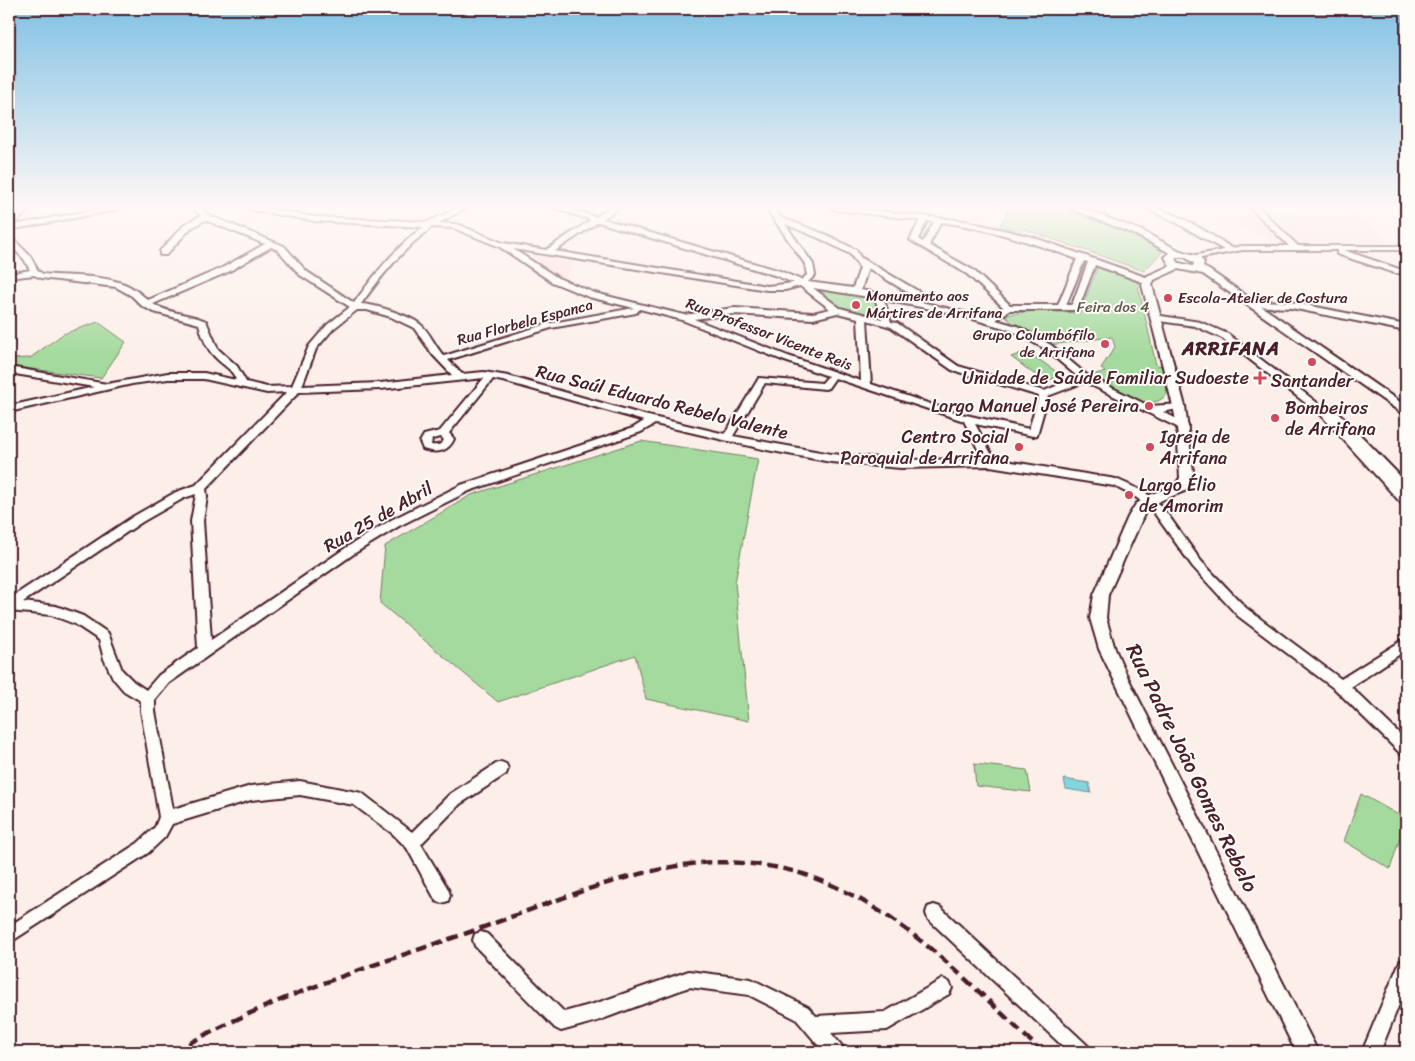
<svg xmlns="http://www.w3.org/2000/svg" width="1415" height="1061" font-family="Sriracha,sans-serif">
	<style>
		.built { fill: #fbe0db }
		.green { fill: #a4da9d; stroke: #777c64 }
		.water { fill: #84d5dd; stroke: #6d8c96 }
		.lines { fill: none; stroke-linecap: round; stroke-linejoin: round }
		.minor-casing { stroke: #4a1f2b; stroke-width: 4 }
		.major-casing { stroke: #4a1f2b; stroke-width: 4 }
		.minor { fill: #fdfcf7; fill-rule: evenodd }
		.major { fill: #fdfcf7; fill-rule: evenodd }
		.rail { stroke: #4a1f2b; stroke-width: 4.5; stroke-dasharray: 11 5.5; stroke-linecap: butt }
		.poi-dot { fill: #d1495b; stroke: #fdfcf7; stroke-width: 2 }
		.labels { text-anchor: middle; stroke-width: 4; stroke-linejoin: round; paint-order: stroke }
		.far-poi-label { font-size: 15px; fill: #4a1f2b; stroke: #fdfcf7; text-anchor: start }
		.far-park-label { font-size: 15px; fill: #65574d; stroke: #fdfcf7 }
		.far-street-label { font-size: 15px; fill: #4a1f2b; stroke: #fdfcf7 }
		.poi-label { font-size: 18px; fill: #4a1f2b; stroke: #fdfcf7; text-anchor: end }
		.street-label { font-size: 18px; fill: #4a1f2b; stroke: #fdfcf7 }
		.far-district-label { font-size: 19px; font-weight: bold; letter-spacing: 1px; fill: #4a1f2b; stroke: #fdfcf7 }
		.near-street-label { font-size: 21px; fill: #4a1f2b; stroke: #fdfcf7 }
	</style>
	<rect width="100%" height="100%" fill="#fcefea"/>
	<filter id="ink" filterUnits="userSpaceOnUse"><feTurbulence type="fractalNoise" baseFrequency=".02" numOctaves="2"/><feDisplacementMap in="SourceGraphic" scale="10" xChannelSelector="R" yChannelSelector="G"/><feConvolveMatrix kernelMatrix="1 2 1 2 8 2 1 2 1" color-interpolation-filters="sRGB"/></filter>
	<g filter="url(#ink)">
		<g class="built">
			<polygon points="1199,208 1350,208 1390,243 1282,244"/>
			<polygon points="529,254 576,262 562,281 523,258"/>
		</g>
		<g class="green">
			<polygon points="1009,208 1064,209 1123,231 1163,251 1144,271 1024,229 1020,233 1000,226"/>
			<path d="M1098 266 1137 281 1156 365 1163 366 1167 394C1160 402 1154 403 1143 402L1090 375 1105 372 1101 368 1115 347 1112 337 1049 345 1012 323 1004 315 1034 311 1080 313Z"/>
			<polygon points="807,286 878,297 885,321 838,309"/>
			<polygon points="98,322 126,342 101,378 9,366 9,359 30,358 63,334"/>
			<polygon points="1027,351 1061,375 1045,382 1011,357"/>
			<polygon points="641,441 758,459 735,583 749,721 646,699 635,655 498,702 380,603 385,546 471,495"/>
			<polygon points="974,764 1027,770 1031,792 976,786"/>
			<polygon points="1361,794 1406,819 1390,869 1344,841"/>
		</g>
		<polygon class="water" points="1064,779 1089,783 1091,793 1066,789"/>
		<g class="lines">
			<g class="minor-casing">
				<g id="minor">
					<polygon points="23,208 31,208 14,224 9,224 9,220"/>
					<polygon points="105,208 120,208 116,210 9,230 9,226"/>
					<path d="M194 208H202L208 215 284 246 306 271 354 303C375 274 395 248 423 227L315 221 252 210 248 208H264L315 217 428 222 457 208H466L439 223 457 224 503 243 546 250 591 220 555 208H567L596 217 609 208H618L603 219 780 271 801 280 807 275 805 264 766 208H774L780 217 827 235 856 250 860 257 923 294 924 296 921 302 988 318 1003 307 967 274 910 240 920 220 836 210 832 208H854L965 221 1032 237 1151 279V283H1145L1095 265 1078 310H1010L996 320 1017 326 1051 345 1088 376 1149 406 1182 404 1184 406 1182 408 1163 412 1187 424 1188 426 1187 428H1179L1085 382 1048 396 1037 435 1033 436 975 424 994 459 1116 479 1145 492 1163 508 1201 561 1246 608 1341 679 1406 638V650L1351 687 1406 740V755L1401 754 1336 690 1238 616 1193 567 1155 514 1137 498 1114 486 990 466 901 468 831 462 767 450 655 424 641 432 469 491 399 526 355 553 169 683 155 700V711L173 809 251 786 300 781 362 793 412 832 450 794 496 764 501 762 506 764 508 769 506 774 460 804 421 844 448 889 450 895 448 901 442 903 436 901 407 848 393 834 354 805 300 795 251 800 172 824 165 837 148 853 9 943V926L138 843 155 827 159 817 141 711V701L124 691 113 678 104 659 99 640 75 624 51 615 9 611V599L134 516 176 492 196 485 287 392 267 393 204 379H168L132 384 9 412V406L94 387 9 373V367L107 384 168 373H204L236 380C232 368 223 366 215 357 206 348 202 336 199 324L154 312 142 306 132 296 116 287 41 278 34 275 9 278V274L30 270 24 259 9 244V238H12L30 256 38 271 43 274C70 277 104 274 129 286 136 290 142 295 148 300L222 268 265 244 205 220 191 228 166 255H160V251L185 224 201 216ZM927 221 934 222 923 242 918 239ZM598 222 774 275 794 283 767 286 555 251ZM941 222C988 228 1033 243 1077 259L1058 305H1010L973 270 929 245ZM785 224 821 239 850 254 860 268 853 288 808 282 815 275 813 264ZM432 227 453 228 500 247 552 282 589 297 634 308 547 324 444 356C435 347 430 332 420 324 410 316 374 304 361 304 382 275 403 249 432 227ZM271 247 278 250 300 275 350 307 327 325 309 346 292 386 267 387 246 382 237 366 218 349 206 321C189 313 169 314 153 304L228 272ZM513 249 767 290H785L800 286 830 309 813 313 734 308 684 315 595 293 558 278ZM1084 261 1088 262 1072 305H1066ZM868 268 915 297 914 301 861 290ZM813 288 875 298 882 319 840 308ZM884 300 952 313 1011 330 1045 349 1078 377 1044 391 958 366 897 323 891 322ZM640 309 682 320 782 360 828 376 822 383 759 378 725 434 644 415 508 376 484 372 462 374 448 360 551 328 636 313ZM357 310H367L391 317 414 328 433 355 452 375 380 383 302 386 316 349 333 329ZM837 313 858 318 861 381 788 356 694 319 734 314 813 319ZM867 320 891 327 952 370 1039 396 1029 429 957 413 871 384ZM484 378 440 431 424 435 420 442 423 449C437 454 448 452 454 439L449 433 493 379 507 382 644 421 633 428 461 485 391 520 347 547 211 640 203 521 207 497 206 489 299 392 380 389ZM835 378 964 421 983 459 901 460 831 454 733 436 765 383 825 389 828 388ZM441 437 444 440C441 445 437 446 431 445L432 439ZM196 494 191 521 198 648 159 675 146 690 134 682 122 670 108 633 83 616 56 606 23 602 142 522 184 498Z"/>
					<path d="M1146 208C1173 208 1209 234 1232 248L1242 246H1289L1251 208H1259L1298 246H1406V250H1343L1399 269H1406V273H1395L1337 254V250H1242L1191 260V256L1224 250 1177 223Z"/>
					<polygon points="1253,301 1291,302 1406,325 1406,331 1291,308 1250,306 1249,304"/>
					<polygon points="1155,315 1200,322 1228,334 1324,408 1326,406 1332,406 1406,482 1406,492 1403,491 1406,494 1406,505 1402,504 1321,415 1222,338 1195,326 1152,320 1151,318"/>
					<polygon points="934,905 940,907 1088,1046 1091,1052 1069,1052 928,919 926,913 928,907"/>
					<polygon points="481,932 487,934 564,1012 597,1003 689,971 751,979 808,1007 816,1016 885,1012 943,979 949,982 952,988 949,994 887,1030 831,1033 842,1046 845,1052 824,1052 796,1019 749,995 689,987 597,1021 561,1031 555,1028 475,946 473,940 475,934"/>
					<polygon points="1406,959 1406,987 1380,1052 1362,1052 1400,961"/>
				</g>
			</g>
			<g class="major-casing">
				<path id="major" d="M1069 208H1081L1140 230 1180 251 1196 255 1204 262 1203 267 1209 270 1406 406V416L1203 274 1178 269 1154 280 1152 285 1185 406 1193 471 1192 478 1185 491 1162 500 1146 510 1108 595 1106 618 1115 649 1126 674 1318 1052H1296L1099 649 1090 618 1094 595 1128 517 1136 504 1152 494 1175 485 1180 478 1177 426 1173 406 1142 285 1147 276 1170 266 1165 257 1170 253 1134 234ZM1178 257H1185L1194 263 1193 266 1179 263 1175 258Z"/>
			</g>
			<use href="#minor" class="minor"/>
			<use href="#major" class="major"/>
			<path class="rail" d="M174 1052C267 998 369 967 470 932 540 907 609 877 683 865 718 859 768 863 803 874 898 905 971 985 1042 1052"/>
		</g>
	</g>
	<linearGradient id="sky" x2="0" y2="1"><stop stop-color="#80c1e4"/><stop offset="0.58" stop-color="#fef8f6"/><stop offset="1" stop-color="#fef8f6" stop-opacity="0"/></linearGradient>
	<rect width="1415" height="356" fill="url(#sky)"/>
	<g class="poi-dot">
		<circle cx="1168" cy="298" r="5"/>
		<circle cx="856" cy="305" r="5"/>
		<circle cx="1105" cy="344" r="5"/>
		<circle cx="1312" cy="362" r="5"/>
		<path d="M1257.5 370.5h5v5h5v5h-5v5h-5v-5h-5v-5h5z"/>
		<circle cx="1149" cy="406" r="5"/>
		<circle cx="1275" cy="418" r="5"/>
		<circle cx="1019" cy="447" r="5"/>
		<circle cx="1150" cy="447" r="5"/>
		<circle cx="1129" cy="495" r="5"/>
	</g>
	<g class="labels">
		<g class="far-poi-label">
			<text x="866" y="301">Monumento aos<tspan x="866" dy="17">Mártires de Arrifana</tspan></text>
			<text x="1178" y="303">Escola-Atelier de Costura</text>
			<text x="1095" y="340" text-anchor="end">Grupo Columbófilo<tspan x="1095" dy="17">de Arrifana</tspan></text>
		</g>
		<g class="far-park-label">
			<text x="1113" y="312">Feira dos 4</text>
		</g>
		<g class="far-street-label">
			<text transform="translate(525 322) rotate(-15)" y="5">Rua Florbela Espanca</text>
			<text transform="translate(769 334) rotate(21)" y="5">Rua Professor Vicente Reis</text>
		</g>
		<g class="poi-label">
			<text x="1249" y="384">Unidade de Saúde Familiar Sudoeste</text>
			<text x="1312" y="387" text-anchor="middle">Santander</text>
			<text x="1139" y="412">Largo Manuel José Pereira</text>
			<text x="1285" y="414" text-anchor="start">Bombeiros<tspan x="1285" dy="21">de Arrifana</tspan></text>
			<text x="1009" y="443">Centro Social<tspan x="1009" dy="21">Paroquial de Arrifana</tspan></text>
			<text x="1160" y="443" text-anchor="start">Igreja de<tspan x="1160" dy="21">Arrifana</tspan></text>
			<text x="1139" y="491" text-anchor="start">Largo Élio<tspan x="1139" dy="21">de Amorim</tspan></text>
		</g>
		<g class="street-label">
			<text transform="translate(662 402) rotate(14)" y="6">Rua Saúl Eduardo Rebelo Valente</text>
			<text transform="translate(378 517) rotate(-30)" y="6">Rua 25 de Abril</text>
		</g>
		<g class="far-district-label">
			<text x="1231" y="355">ARRIFANA</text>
		</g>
		<g class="near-street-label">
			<text transform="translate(1192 768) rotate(64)" y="7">Rua Padre João Gomes Rebelo</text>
		</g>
	</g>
	<rect width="1415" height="1061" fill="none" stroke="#fdfcf7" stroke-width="30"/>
	<rect x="15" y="15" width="1385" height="1031" fill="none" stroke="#4a1f2b" stroke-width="2" filter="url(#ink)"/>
</svg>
